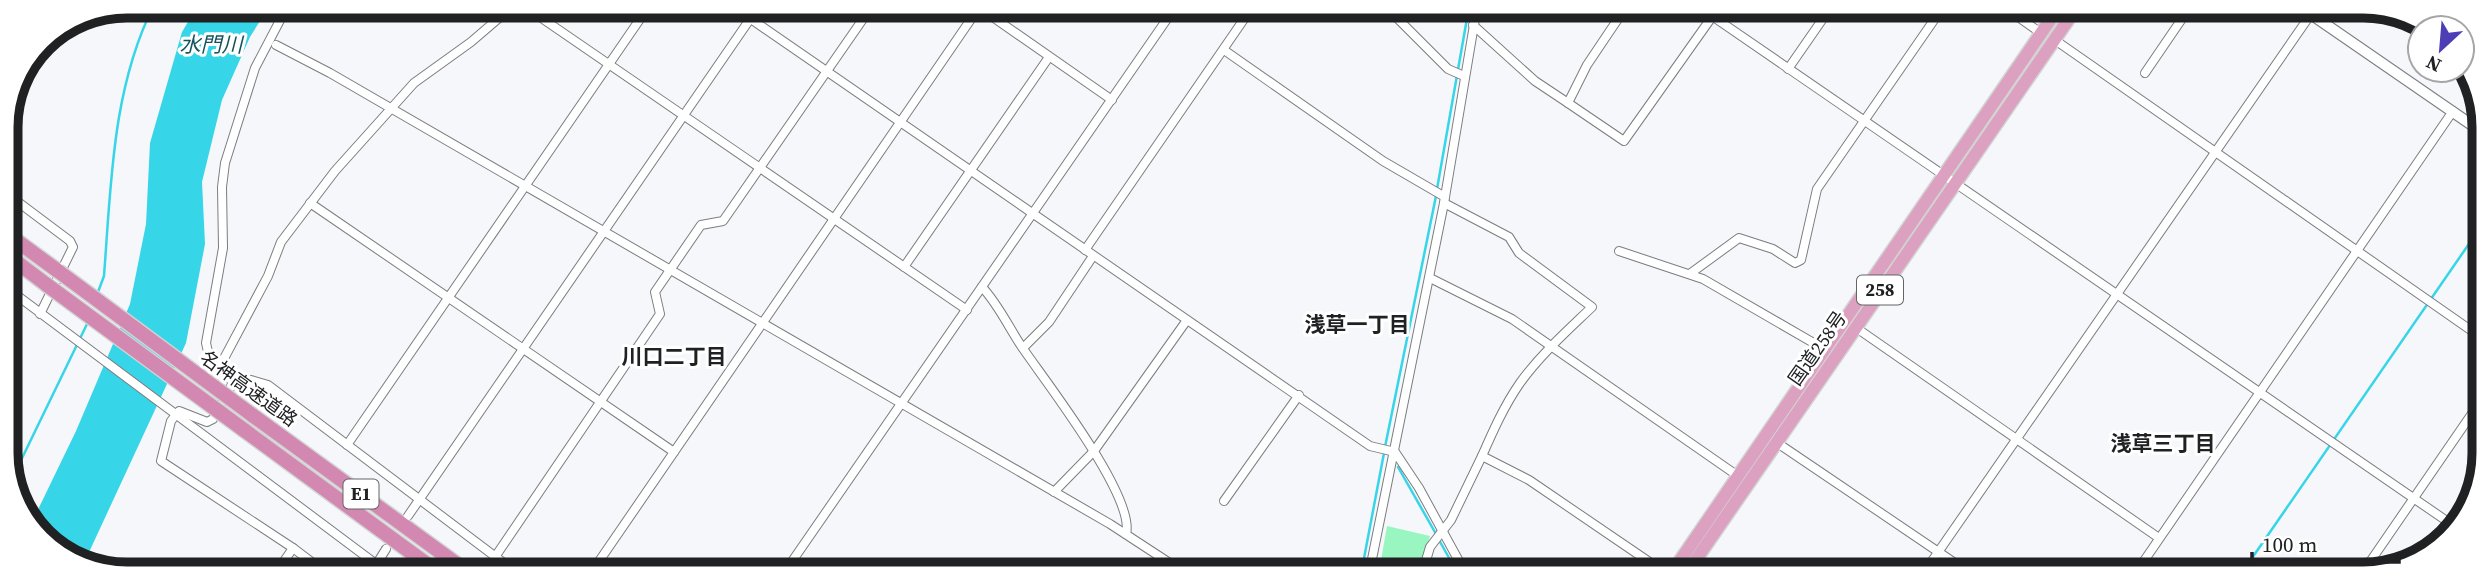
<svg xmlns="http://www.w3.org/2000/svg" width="2490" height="580" font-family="'Source Serif 4','Noto Sans JP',serif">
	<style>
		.green { fill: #9af6c1 }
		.water { fill: #37d5e8 }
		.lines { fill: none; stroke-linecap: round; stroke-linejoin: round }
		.stream { stroke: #37d5e8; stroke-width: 2.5 }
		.minor-casing { stroke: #7b7d80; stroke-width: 10 }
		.tertiary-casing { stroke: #7b7d80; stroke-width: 12 }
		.trunk-casing { stroke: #d2d3d3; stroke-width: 15 }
		.motorway-casing { stroke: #d2d3d3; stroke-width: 17 }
		.minor { stroke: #fff; stroke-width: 8 }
		.tertiary { stroke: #fff; stroke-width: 10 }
		.trunk { stroke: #dca0c0; stroke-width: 12 }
		.motorway { stroke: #d388b1; stroke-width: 14 }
		.motorway-bridge-casing { stroke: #d2d3d3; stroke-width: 17; stroke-linecap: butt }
		.motorway-bridge { stroke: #d388b1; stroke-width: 14 }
		.labels { text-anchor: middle; stroke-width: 6; stroke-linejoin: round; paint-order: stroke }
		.shield { fill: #fff; stroke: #636465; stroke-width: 2 }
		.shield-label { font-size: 18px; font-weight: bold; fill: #202123 }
		.street-label { font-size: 19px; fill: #202123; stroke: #fff }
		.water-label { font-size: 21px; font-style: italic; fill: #14545c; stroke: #fff }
		.neighbourhood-label { font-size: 21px; font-weight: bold; fill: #202123; stroke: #fff }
		.rim { fill: none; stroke: #202123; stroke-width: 9 }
	</style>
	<rect width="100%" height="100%" fill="#f5f7fb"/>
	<polygon class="green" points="1387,526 1430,536 1418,574 1395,574 1396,566 1381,560"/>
	<polygon class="water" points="198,5 270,5 250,37 222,100 202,182 205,244 186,343 84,563 41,540 32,522 76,431 130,304 146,224 150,143 182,32"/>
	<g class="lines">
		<g class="stream">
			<polyline points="1437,189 1469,7"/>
			<path d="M98 292 104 276C111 185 112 88 154 5"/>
			<polyline points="1385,447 1436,196"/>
			<polyline points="1398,467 1436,534"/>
			<polyline points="10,483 88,322"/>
			<polyline points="1439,540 1458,574"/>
			<polyline points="1361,574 1384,453"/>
			<polyline points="2241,574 2482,225"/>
		</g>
		<g class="minor-casing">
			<g id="minor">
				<polyline points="524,6 967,310"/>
				<polyline points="732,6 1370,446 1395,452 1419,488 1466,574"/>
				<polyline points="977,6 1112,100"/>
				<polyline points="1386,7 1448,69 1464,76"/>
				<polyline points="1699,7 2454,526"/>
				<polyline points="2004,7 2041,33"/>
				<polyline points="1473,25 1535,81 1568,103 1587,65 1626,7"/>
				<polyline points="2055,40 2482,338"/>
				<polyline points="276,45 330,73 1110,524 1185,573"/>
				<polyline points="1224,50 1383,161 1445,197"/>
				<polyline points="1788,69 1831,7"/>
				<polyline points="2145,73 2190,7"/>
				<polyline points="1568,103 1624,141 1719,7"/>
				<polyline points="6,193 70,241 73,247 40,314"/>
				<polyline points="310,203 674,452"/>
				<path d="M1444 203 1509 237 1519 253 1592 307C1567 331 1540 355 1520 383 1504 406 1493 431 1482 456"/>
				<polyline points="1085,250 1253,6"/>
				<polyline points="1619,251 1703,279 1824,349"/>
				<polyline points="904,267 1049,57"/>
				<polyline points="1691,273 1739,238 1773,249 1795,263 1801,260 1817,189 1943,7"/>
				<polyline points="1430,278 1512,319 1738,476"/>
				<path d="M982 287C999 305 1010 330 1024 350 1046 382 1136 498 1126 534"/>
				<polyline points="7,288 388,573"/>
				<polyline points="1855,327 2159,538"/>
				<polyline points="1023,348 1049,322 1093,256"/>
				<polyline points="220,366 209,356 206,343 223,248 222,187 225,163 255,68 288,5"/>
				<polyline points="233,383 220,366 268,276 281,242 335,171 414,83 471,42 513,6"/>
				<polyline points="1776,442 1971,574"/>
				<polyline points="347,445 649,6"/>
				<polyline points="1054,492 1094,451 1187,320"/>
				<polyline points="1224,501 1299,395"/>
				<polyline points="408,516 759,6"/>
				<polyline points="293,548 161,461 171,421 179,411 207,422 213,419 233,383 251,380 268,385 517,573"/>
				<polyline points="495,557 660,314 655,292 701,225 723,221 872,6"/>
				<polyline points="276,573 293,548 326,573"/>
				<polyline points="371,573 386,549"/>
				<polyline points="591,573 980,6"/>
				<polyline points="784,573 1176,6"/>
				<polyline points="1369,574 1444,203 1477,7"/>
				<polyline points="1422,574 1430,547 1451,520 1482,456 1529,480 1667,574"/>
				<polyline points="1923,574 2311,14"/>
				<polyline points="2135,574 2453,111"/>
				<polyline points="2361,575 2482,399"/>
			</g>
		</g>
		<g class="tertiary-casing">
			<polyline id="tertiary" points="2302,8 2482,132"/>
		</g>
		<g class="trunk-casing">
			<g id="trunk">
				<polyline points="1671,574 2059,7"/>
				<polyline points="1686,574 2077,7"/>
			</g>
		</g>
		<g class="motorway-casing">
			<g id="motorway">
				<polyline points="6,233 58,271"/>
				<polyline points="6,254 47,285"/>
				<polyline points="252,415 469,573"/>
				<polyline points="244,430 439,573"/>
			</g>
		</g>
		<use href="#minor" class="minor"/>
		<use href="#tertiary" class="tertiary"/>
		<use href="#trunk" class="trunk"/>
		<use href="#motorway" class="motorway"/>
		<g class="motorway-bridge-casing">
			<g id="motorway-bridge">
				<polyline points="58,271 252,415"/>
				<polyline points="47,285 244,430"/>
			</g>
		</g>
		<use href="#motorway-bridge" class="motorway-bridge"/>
	</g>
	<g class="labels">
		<g class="shield">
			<rect x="1857" y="275.5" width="46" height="29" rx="5"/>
			<rect x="343.5" y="479.5" width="35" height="29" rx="5"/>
		</g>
		<g class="shield-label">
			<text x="1880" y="296">258</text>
			<text x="361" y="500">E1</text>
		</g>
		<g class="street-label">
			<text transform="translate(1817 348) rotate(-55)" y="7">国道258号</text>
			<text transform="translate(249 388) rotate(36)" y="7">名神高速道路</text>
		</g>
		<g class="water-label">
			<text x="211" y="52">水門川</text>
		</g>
		<g class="neighbourhood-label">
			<text x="1357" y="332">浅草一丁目</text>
			<text x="674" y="364">川口二丁目</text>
			<text x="2163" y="451">浅草三丁目</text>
		</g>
	</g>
	<path d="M0 0H2490V580H0ZM127 18H2363A109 109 0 0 1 2472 127V453A109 109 0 0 1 2363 562H127A109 109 0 0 1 18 453V127A109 109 0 0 1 127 18Z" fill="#fff" fill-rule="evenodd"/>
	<path class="rim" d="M127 18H2363A109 109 0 0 1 2472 127V453A109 109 0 0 1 2363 562H127A109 109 0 0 1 18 453V127A109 109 0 0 1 127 18Z"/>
	<g transform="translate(2441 49) rotate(206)"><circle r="33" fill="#ffffff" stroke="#a6a6a7" stroke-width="2"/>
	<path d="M0-5L12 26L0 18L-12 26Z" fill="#4e3eb5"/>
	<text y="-10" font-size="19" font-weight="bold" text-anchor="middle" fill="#202123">N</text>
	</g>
	<path d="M2252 552v10h147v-10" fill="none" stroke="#202123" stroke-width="3.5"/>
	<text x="2262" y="552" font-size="21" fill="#202123" stroke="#ffffff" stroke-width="5" paint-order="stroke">100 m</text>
</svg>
